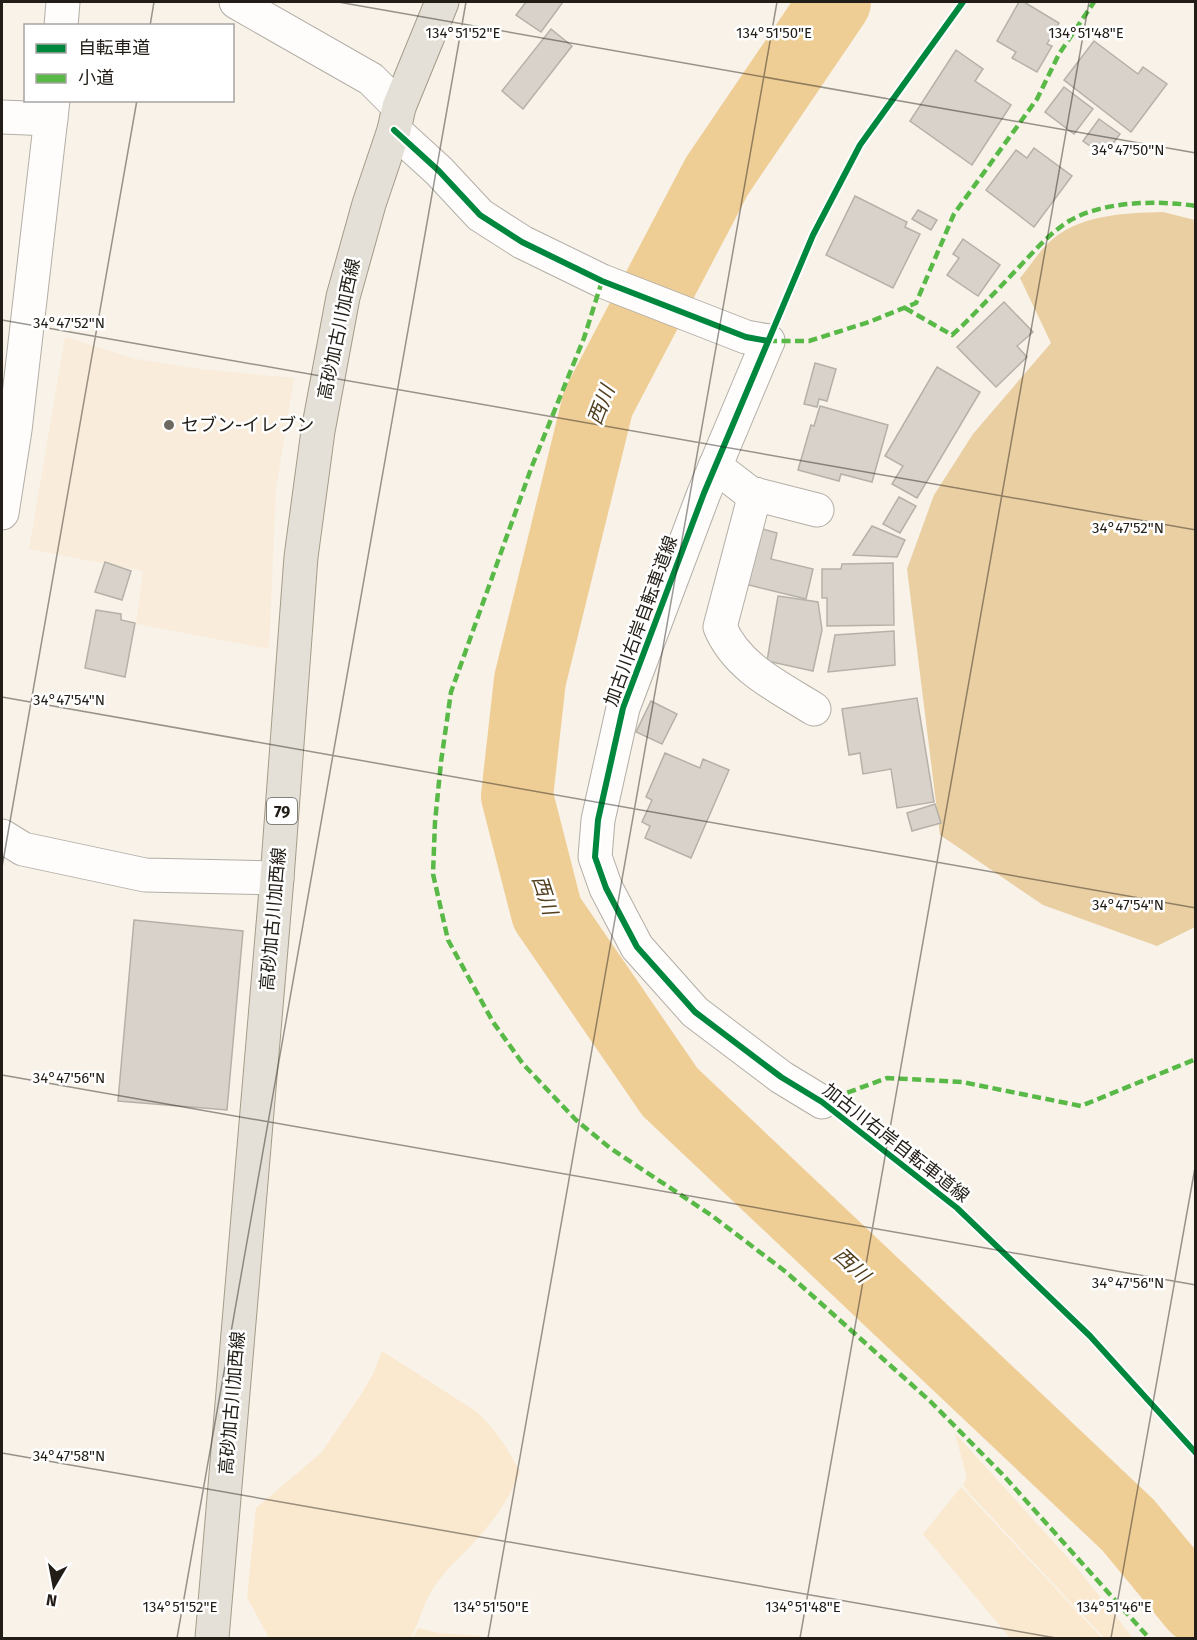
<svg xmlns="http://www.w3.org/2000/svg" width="1197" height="1640" font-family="'Fira Sans','Noto Sans JP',sans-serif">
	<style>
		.built { fill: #f9ecda }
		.green { fill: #fae9cf }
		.forest { fill: #eacfa2 }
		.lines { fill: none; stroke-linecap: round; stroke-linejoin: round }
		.river { stroke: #efce96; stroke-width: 72 }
		.building { fill: #d8d2ca; stroke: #b5b1a9; stroke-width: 1.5 }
		.street-casing { stroke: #b3aea6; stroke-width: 35 }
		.secondary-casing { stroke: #b3aea6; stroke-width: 35 }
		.primary-casing { stroke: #a49b88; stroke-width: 35 }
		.street { stroke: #fefdfc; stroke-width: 33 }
		.secondary { stroke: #fefdfc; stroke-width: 33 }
		.primary { stroke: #e4e0d7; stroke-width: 33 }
		.quiet { stroke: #58b947; stroke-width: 4.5; stroke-dasharray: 9 4.5; stroke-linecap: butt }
		.cycleway-casing { stroke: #fff; stroke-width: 10 }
		.cycleway { stroke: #00873e; stroke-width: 6 }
		.ticks { fill: none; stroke: #221d16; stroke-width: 1.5; stroke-opacity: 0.45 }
		.poi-dot { fill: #6d6860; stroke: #fff; stroke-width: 2 }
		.labels { text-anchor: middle; stroke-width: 5; stroke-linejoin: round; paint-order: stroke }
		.shield { fill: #fff; stroke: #64615c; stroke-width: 1.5 }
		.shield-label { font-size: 16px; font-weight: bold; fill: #221d16 }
		.street-label { font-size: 18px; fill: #221d16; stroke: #fff }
		.poi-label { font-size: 18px; fill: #221d16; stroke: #fff; text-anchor: start }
		.water-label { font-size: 20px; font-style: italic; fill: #523f1e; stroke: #fff }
		.ticks-label { font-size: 15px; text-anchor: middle; fill: #221d16; stroke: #fff; stroke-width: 5; stroke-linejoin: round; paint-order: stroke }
	</style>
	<rect width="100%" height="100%" fill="#f8f2e9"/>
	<polygon class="built" points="65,337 136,359 200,369 294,378 276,489 269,649 136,624 143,571 29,549"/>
	<g class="green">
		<path d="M382 1351 477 1412C496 1430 508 1449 520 1472 510 1498 493 1522 474 1542 462 1556 447 1568 436 1584 424 1600 420 1620 411 1638H269L247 1597 256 1508 321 1453 360 1396 373 1374Z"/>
		<polygon points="955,1433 1077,1568 1133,1638 1104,1638 971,1495 963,1485 967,1478"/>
		<polygon points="961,1487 1102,1638 1010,1638 923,1534"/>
		<polygon points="418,1628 439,1633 479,1636 487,1638 413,1638"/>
	</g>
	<path class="forest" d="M1163 212 1195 220V927L1157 946 1043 905 940 835 907 569 934 495 973 434 1051 343 1020 278C1031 265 1041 248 1054 238 1084 214 1127 213 1163 212Z"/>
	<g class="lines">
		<polyline class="river" points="835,2 717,176 598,403 530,680 517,796 547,913 670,1092 1128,1525 1196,1607"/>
	</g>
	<g class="building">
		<polygon points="526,2 563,2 541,32 516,15"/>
		<polygon points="1019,2 1024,2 1059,23 1047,44 1052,46 1037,72 1012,58 1016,52 997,41"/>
		<polygon points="551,29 572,46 523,109 502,91"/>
		<polygon points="1094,41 1138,74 1143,67 1167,84 1131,132 1064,80"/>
		<polygon points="956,50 983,69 975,81 1011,105 972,165 910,121"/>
		<polygon points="1064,87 1093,109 1074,134 1045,112"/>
		<polygon points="1099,119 1120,134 1104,156 1083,141"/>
		<polygon points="1034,148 1072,176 1034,227 986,190 1016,150 1027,158"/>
		<polygon points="855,196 907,222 905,227 920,234 893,288 826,255"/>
		<polygon points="918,210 937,220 931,230 912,219"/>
		<polygon points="963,239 1000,265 978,296 947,275 959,258 953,254"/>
		<polygon points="1004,302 1033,332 1017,346 1027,357 996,387 957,347"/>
		<polygon points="815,363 836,369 827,401 819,399 817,407 804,404"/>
		<polygon points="937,367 980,392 917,498 892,484 903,466 885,456"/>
		<polygon points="820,406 888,425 872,482 841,474 839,481 798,470 811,425 814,426"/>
		<polygon points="899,497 916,506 900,533 883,524"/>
		<polygon points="872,526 905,540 897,557 853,555"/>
		<polygon points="759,528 777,533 771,559 813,569 806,599 745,584"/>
		<polygon points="105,562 131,571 122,600 95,592"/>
		<polygon points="893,563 894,625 827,626 827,598 822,598 822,569 841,569 842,564"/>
		<polygon points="778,596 818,602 822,630 813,671 767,661"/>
		<polygon points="96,610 121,614 121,620 135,623 125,677 85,668"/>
		<polygon points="894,631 895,665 828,672 835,635"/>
		<polygon points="917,698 934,802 897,808 891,769 863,774 860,753 849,755 842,709"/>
		<polygon points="651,701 677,714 662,744 636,732"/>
		<polygon points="665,753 700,768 703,759 729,770 691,858 645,838 650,826 642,822 652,800 646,797"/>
		<polygon points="935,804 941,823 912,831 907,813"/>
		<polygon points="134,920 243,931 227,1110 118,1101"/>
	</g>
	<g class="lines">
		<g class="street-casing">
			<g id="street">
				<polyline points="236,2 371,79 399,107"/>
				<polyline points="61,26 63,2"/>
				<polyline points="2,117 51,119"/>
				<polyline points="394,130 439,171 480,215 522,242 602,281 746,337 768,341"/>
				<polyline points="715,466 750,493 817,510"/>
				<path d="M755 494 720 627C737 668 779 687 814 709"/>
				<polyline points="2,513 15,430 53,100"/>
			</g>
		</g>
		<g class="secondary-casing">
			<g id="secondary">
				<polyline points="768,341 704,493 623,708 598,820 595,857 606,888 637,947 695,1012 781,1077 822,1102"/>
				<polyline points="2,836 23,849 145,875 277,878"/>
			</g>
		</g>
		<g class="primary-casing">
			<polyline id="primary" points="212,1638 277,878 301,557 318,431 343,297 369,204 394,130 399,107 442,2"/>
		</g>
		<use href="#street" class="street"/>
		<use href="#secondary" class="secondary"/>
		<use href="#primary" class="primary"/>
		<g class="quiet">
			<polyline points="602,281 584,338 532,466 451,692 441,762 435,822 433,874 448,940 493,1022 523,1064 576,1120 610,1148 711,1215 786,1272 930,1401 1003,1475 1149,1638"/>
			<path d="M905 308 952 335 963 325C983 305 1002 285 1021 265 1036 249 1050 233 1069 221 1103 201 1158 200 1196 206"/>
			<polyline points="768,341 809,341 869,322 916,303 954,214 1037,99 1059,54 1094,2"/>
			<polyline points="822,1102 887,1078 962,1082 1081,1106 1196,1059"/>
		</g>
		<g class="cycleway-casing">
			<g id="cycleway">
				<polyline points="963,2 860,145 813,235 704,493 623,708 598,820 595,857 606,888 637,947 695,1012 781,1077 822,1102 957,1208 1090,1336 1196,1453"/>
				<polyline points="394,130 439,171 480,215 522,242 602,281 746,337 768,341"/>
			</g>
		</g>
		<use href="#cycleway" class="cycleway"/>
	</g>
	<path class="ticks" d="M338 2 1196 153M150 26 154 2M2 320 1196 530M2 697 1196 908M2 867 137 100M2 1075 1196 1285M2 1453 1056 1638M177 1638 466 2M488 1638 777 2M800 1638 1089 2M1111 1638 1196 1162"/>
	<circle class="poi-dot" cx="169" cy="425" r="6"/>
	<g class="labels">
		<rect class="shield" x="267" y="798" width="30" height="26" rx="4.5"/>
		<g class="shield-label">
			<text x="282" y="817">79</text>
		</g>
		<g class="street-label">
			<text transform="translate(339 329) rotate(-78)" y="6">高砂加古川加西線</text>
			<text transform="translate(641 621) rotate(-70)" y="6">加古川右岸自転車道線</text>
			<text transform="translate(273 919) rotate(-85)" y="6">高砂加古川加西線</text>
			<text transform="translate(896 1143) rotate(38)" y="6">加古川右岸自転車道線</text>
			<text transform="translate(232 1403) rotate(-85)" y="6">高砂加古川加西線</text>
		</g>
		<g class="poi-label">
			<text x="181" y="431">セブン-イレブン</text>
		</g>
		<g class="water-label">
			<text transform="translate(601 405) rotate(-69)" y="7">西川</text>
			<text transform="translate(545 895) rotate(72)" y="7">西川</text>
			<text transform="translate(852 1265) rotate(43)" y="7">西川</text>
		</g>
	</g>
	<g class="ticks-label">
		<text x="463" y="38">134°51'52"E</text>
		<text x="774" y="38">134°51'50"E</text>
		<text x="1086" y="38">134°51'48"E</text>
		<text x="1128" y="155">34°47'50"N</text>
		<text x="69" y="328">34°47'52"N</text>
		<text x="1128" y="533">34°47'52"N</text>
		<text x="69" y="705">34°47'54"N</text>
		<text x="1128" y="910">34°47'54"N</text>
		<text x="69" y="1083">34°47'56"N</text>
		<text x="1128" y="1288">34°47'56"N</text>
		<text x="69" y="1461">34°47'58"N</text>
		<text x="180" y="1612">134°51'52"E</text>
		<text x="491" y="1612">134°51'50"E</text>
		<text x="803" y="1612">134°51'48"E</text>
		<text x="1114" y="1612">134°51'46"E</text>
	</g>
	<rect width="1197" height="1640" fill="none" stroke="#221d16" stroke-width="6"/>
	<rect x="24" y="24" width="210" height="78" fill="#ffffff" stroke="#a7a5a2" stroke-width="1.5"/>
	<rect x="36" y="44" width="30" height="9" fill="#00873e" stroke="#a7a5a2" stroke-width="1.5"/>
	<text x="78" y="54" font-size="18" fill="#221d16">自転車道</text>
	<rect x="36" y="74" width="30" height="9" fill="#58b947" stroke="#a7a5a2" stroke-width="1.5"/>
	<text x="78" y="84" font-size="18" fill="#221d16">小道</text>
	<g transform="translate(54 1586) rotate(190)" stroke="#ffffff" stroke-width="4.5" paint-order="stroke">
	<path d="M0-4.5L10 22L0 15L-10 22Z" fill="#221d16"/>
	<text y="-9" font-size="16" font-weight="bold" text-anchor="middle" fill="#221d16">N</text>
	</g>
</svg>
